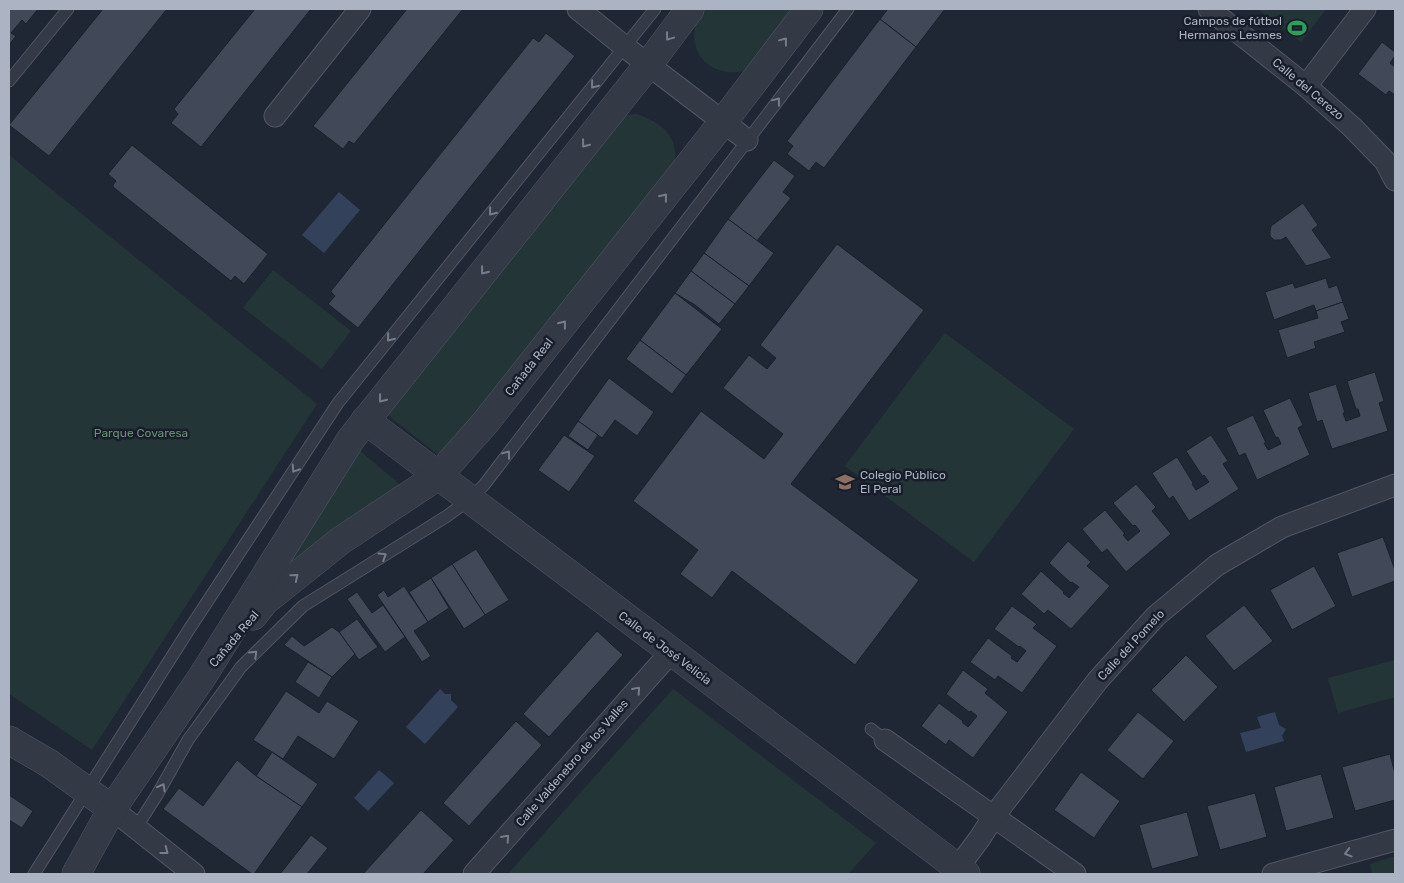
<svg xmlns="http://www.w3.org/2000/svg" width="1404" height="883" font-family="Rubik,sans-serif">
	<style>
		.green { fill: #243537 }
		.water { fill: #33415b }
		.building { fill: #414959; stroke: #1a202b }
		.lines { fill: none; stroke-linecap: round; stroke-linejoin: round }
		.service-casing { stroke: #505663; stroke-width: 13 }
		.minor-casing { stroke: #505663; stroke-width: 23 }
		.tertiary-casing { stroke: #505663; stroke-width: 29 }
		.service { stroke: #333945; stroke-width: 11 }
		.minor { stroke: #333945; stroke-width: 21 }
		.tertiary { stroke: #333945; stroke-width: 28 }
		.oneway { stroke: #767c8a }
		.labels { text-anchor: middle; stroke-width: 5; stroke-linejoin: round; paint-order: stroke }
		.poi-label { font-size: 12px; fill: #acb3c2; stroke: #181e29; text-anchor: end }
		.street-label { font-size: 12px; fill: #acb3c2; stroke: #181e29 }
		.park-label { font-size: 12px; fill: #669073; stroke: #181e29 }
	</style>
	<rect width="100%" height="100%" fill="#202734"/>
	<g class="green">
		<path d="M704 9H804L754 69C744 71 732 74 723 71 693 64 686 31 704 9Z"/>
		<polygon points="1258,9 1326,9 1301,42"/>
		<path d="M637 114C665 125 679 136 674 168L445 460 385 413 613 120 627 115Z"/>
		<polygon points="9,155 317,404 92,750 9,694"/>
		<polygon points="273,270 351,331 322,369 243,308"/>
		<polygon points="945,333 1074,429 974,562 845,466"/>
		<polygon points="358,449 405,489 323,548 274,573"/>
		<polygon points="1395,660 1395,697 1338,713 1328,678"/>
		<polygon points="673,689 876,843 848,874 508,874"/>
		<polygon points="1395,856 1395,874 1372,874 1370,864"/>
	</g>
	<g class="water">
		<polygon points="339,192 360,210 324,253 302,235"/>
		<polygon points="440,689 445,694 451,694 451,700 458,707 425,744 406,727"/>
		<polygon points="1275,712 1279,725 1286,729 1282,736 1284,741 1246,752 1240,733 1261,728 1257,717"/>
		<polygon points="379,770 394,783 368,811 354,798"/>
	</g>
	<g class="building">
		<polygon points="9,9 38,9 26,24 22,20 11,33 16,36 9,45"/>
		<polygon points="103,9 167,9 49,156 9,125"/>
		<polygon points="255,9 311,9 201,147 171,123 178,114 174,109"/>
		<polygon points="407,9 463,9 354,144 349,141 343,149 313,126"/>
		<polygon points="888,9 945,9 916,47 880,19"/>
		<polygon points="880,19 916,47 824,168 816,162 809,171 787,154 793,146 787,141"/>
		<polygon points="546,33 575,56 358,328 328,304 335,296 331,292 331,291 533,38 539,42"/>
		<polygon points="1382,42 1395,52 1395,56 1390,63 1395,67 1395,95 1389,91 1386,95 1358,74"/>
		<polygon points="132,145 268,254 244,284 235,276 231,281 113,187 113,185 116,181 108,174"/>
		<polygon points="774,160 795,176 783,192 791,198 757,241 728,219"/>
		<polygon points="1303,203 1318,225 1312,230 1332,258 1306,266 1286,237 1281,240 1274,240 1270,236 1270,231 1271,226"/>
		<polygon points="728,219 774,253 749,286 704,253"/>
		<polygon points="837,244 924,310 791,484 919,580 855,665 732,571 712,598 680,574 698,550 633,501 701,411 764,459 783,434 723,388 749,355 767,369 776,358 760,345"/>
		<polygon points="704,253 749,286 735,304 691,271"/>
		<polygon points="691,271 735,304 719,324 695,305 675,293"/>
		<polygon points="1326,278 1329,288 1337,285 1343,302 1316,311 1314,305 1274,320 1265,292 1293,283 1295,288"/>
		<polygon points="675,293 722,329 686,375 640,340"/>
		<polygon points="1343,302 1349,319 1341,322 1345,332 1314,342 1316,348 1287,358 1278,330 1318,318 1316,311"/>
		<polygon points="640,340 686,375 672,394 626,359"/>
		<polygon points="1375,372 1384,401 1379,403 1388,431 1332,449 1322,420 1317,422 1308,393 1336,384 1345,413 1343,413 1346,421 1360,416 1358,409 1356,409 1347,381"/>
		<polygon points="609,378 654,412 637,436 615,420 602,438 578,421"/>
		<polygon points="1290,398 1303,425 1298,428 1310,455 1257,480 1245,453 1239,456 1226,428 1253,415 1266,443 1264,443 1268,450 1281,444 1278,437 1276,438 1263,410"/>
		<polygon points="578,421 598,435 588,450 568,436"/>
		<polygon points="564,435 595,456 569,492 538,470"/>
		<polygon points="1211,435 1228,461 1223,464 1239,489 1189,521 1173,496 1169,499 1152,473 1177,457 1193,483 1192,484 1196,490 1209,482 1204,475 1203,477 1186,451"/>
		<polygon points="1136,484 1156,507 1152,511 1171,534 1126,572 1107,549 1102,553 1082,529 1105,510 1125,534 1123,535 1128,541 1140,531 1135,525 1133,526 1113,503"/>
		<polygon points="1383,537 1395,570 1395,581 1352,597 1337,553"/>
		<polygon points="1068,541 1091,562 1087,566 1110,586 1071,629 1048,610 1044,614 1021,594 1041,571 1064,592 1063,593 1069,598 1079,587 1072,582 1071,583 1049,563"/>
		<polygon points="476,549 509,600 485,615 452,564"/>
		<polygon points="452,564 485,615 464,629 431,578"/>
		<polygon points="1314,566 1336,606 1292,630 1270,590"/>
		<polygon points="431,578 449,608 428,622 409,592"/>
		<polygon points="404,586 428,622 414,631 431,656 422,662 377,595 384,590 388,597"/>
		<polygon points="357,592 372,613 383,605 405,637 385,652 347,599"/>
		<polygon points="1244,605 1273,641 1234,671 1205,636"/>
		<polygon points="1012,606 1037,624 1033,628 1057,646 1022,693 998,676 995,680 970,662 988,638 1012,656 1011,658 1017,662 1026,651 1020,646 1019,647 994,629"/>
		<polygon points="357,619 378,647 359,660 339,632"/>
		<polygon points="332,627 339,632 355,654 332,677 284,645 292,636 304,646"/>
		<polygon points="597,631 623,655 549,737 523,714"/>
		<polygon points="1186,655 1218,687 1184,722 1151,690"/>
		<polygon points="308,662 332,677 319,698 295,682"/>
		<polygon points="963,670 988,689 985,693 1008,712 973,758 949,740 946,745 921,726 939,703 963,721 962,722 968,727 977,716 971,711 969,712 946,694"/>
		<polygon points="286,691 319,713 327,701 359,721 334,759 298,736 283,759 253,740"/>
		<polygon points="1138,712 1174,741 1143,779 1107,750"/>
		<polygon points="516,721 542,745 469,826 443,803"/>
		<polygon points="272,752 318,784 302,807 256,776"/>
		<polygon points="1390,754 1395,774 1395,800 1355,811 1342,767"/>
		<polygon points="237,760 256,776 302,807 254,874 252,874 163,809 179,788 203,806"/>
		<polygon points="1081,772 1120,801 1094,838 1054,810"/>
		<polygon points="1321,774 1334,818 1286,831 1274,787"/>
		<polygon points="1255,793 1267,837 1220,850 1207,806"/>
		<polygon points="9,795 33,811 22,828 9,820"/>
		<polygon points="421,810 454,840 423,874 363,874"/>
		<polygon points="1187,812 1199,856 1152,869 1139,825"/>
		<polygon points="311,835 328,848 307,874 280,874"/>
	</g>
	<g class="lines">
		<g class="service-casing">
			<g id="service">
				<polyline points="9,81 68,9"/>
				<polyline points="871,729 885,740"/>
				<polyline points="136,828 157,795 188,740 241,667 303,606 447,516 470,499 484,485 848,9"/>
				<polyline points="34,874 188,631 338,403 655,9"/>
			</g>
		</g>
		<g class="minor-casing">
			<g id="minor">
				<polyline points="578,9 625,47 747,140"/>
				<polyline points="1209,9 1306,86 1352,127 1385,161 1395,180"/>
				<polyline points="1306,86 1365,9"/>
				<polyline points="275,116 360,9"/>
				<polyline points="885,740 1075,874"/>
				<polyline points="112,809 194,874"/>
				<polyline points="474,874 671,652"/>
				<polyline points="953,874 980,838 994,816 1098,680 1156,616 1217,565 1282,527 1395,485"/>
				<polyline points="1273,874 1395,840"/>
			</g>
		</g>
		<g class="tertiary-casing">
			<g id="tertiary">
				<polyline points="365,420 966,874"/>
				<polyline points="253,616 265,601 340,541 438,476 485,423 723,122 809,9"/>
				<polyline points="9,740 50,764 112,809"/>
				<polyline points="76,874 112,809 202,677 351,439 648,65 690,9"/>
			</g>
		</g>
		<use href="#service" class="service"/>
		<use href="#minor" class="minor"/>
		<use href="#tertiary" class="tertiary"/>
	</g>
	<defs><path id="oneway-chevron" d="M-2-3.5L2.5 0L-2 3.5" fill="none" stroke-width="1.6" stroke-linecap="round" stroke-linejoin="round" transform="scale(1.25)"/></defs>
	<g class="oneway">
		<use href="#oneway-chevron" transform="translate(669 37) rotate(127)"/>
		<use href="#oneway-chevron" transform="translate(784 41) rotate(-53)"/>
		<use href="#oneway-chevron" transform="translate(594 85) rotate(129)"/>
		<use href="#oneway-chevron" transform="translate(777 101) rotate(-53)"/>
		<use href="#oneway-chevron" transform="translate(585 144) rotate(128)"/>
		<use href="#oneway-chevron" transform="translate(664 197) rotate(-52)"/>
		<use href="#oneway-chevron" transform="translate(492 212) rotate(129)"/>
		<use href="#oneway-chevron" transform="translate(484 271) rotate(128)"/>
		<use href="#oneway-chevron" transform="translate(563 324) rotate(-52)"/>
		<use href="#oneway-chevron" transform="translate(390 338) rotate(129)"/>
		<use href="#oneway-chevron" transform="translate(382 399) rotate(128)"/>
		<use href="#oneway-chevron" transform="translate(507 454) rotate(-53)"/>
		<use href="#oneway-chevron" transform="translate(295 469) rotate(123)"/>
		<use href="#oneway-chevron" transform="translate(383 556) rotate(-32)"/>
		<use href="#oneway-chevron" transform="translate(295 577) rotate(-39)"/>
		<use href="#oneway-chevron" transform="translate(254 654) rotate(-44)"/>
		<use href="#oneway-chevron" transform="translate(637 690) rotate(-49)"/>
		<use href="#oneway-chevron" transform="translate(162 787) rotate(-61)"/>
		<use href="#oneway-chevron" transform="translate(506 838) rotate(-49)"/>
		<use href="#oneway-chevron" transform="translate(165 851) rotate(38)"/>
		<use href="#oneway-chevron" transform="translate(1348 853) rotate(164)"/>
	</g>
	<defs>
		<g id="stadium-bare" transform="scale(1.5)"><path d="M0-5a6.5 5 0 1 0 0 10a6.5 5 0 1 0 0-10ZM-3.5-1.8h7v3.6h-7Z" fill="#2e9e5b" stroke="#181e29" stroke-width="2.5" paint-order="stroke"/></g>
		<g id="school-bare" transform="scale(1.5)"><path d="M0-5L7-2L0 1L-7-2ZM-4 1L0 2.5L4 1V4Q0 6-4 4Z" fill="#8d6e63" stroke="#181e29" stroke-width="2.5" paint-order="stroke"/></g>
	</defs>
	<g fill-rule="evenodd">
		<use href="#stadium-bare" x="1297" y="28"/>
		<use href="#school-bare" x="845" y="482"/>
	</g>
	<g class="labels">
		<g class="poi-label">
			<text x="1282" y="25">Campos de fútbol<tspan x="1282" dy="14">Hermanos Lesmes</tspan></text>
			<text x="860" y="479" text-anchor="start">Colegio Público<tspan x="860" dy="14">El Peral</tspan></text>
		</g>
		<g class="street-label">
			<text transform="translate(1308 89) rotate(40)" y="4">Calle del Cerezo</text>
			<text transform="translate(529 367) rotate(-52)" y="4">Cañada Real</text>
			<text transform="translate(234 639) rotate(-50)" y="4">Cañada Real</text>
			<text transform="translate(1131 645) rotate(-47)" y="4">Calle del Pomelo</text>
			<text transform="translate(665 648) rotate(37)" y="4">Calle de José Velicia</text>
			<text transform="translate(572 763) rotate(-49)" y="4">Calle Valdenebro de los Valles</text>
		</g>
		<g class="park-label">
			<text x="141" y="437">Parque Covaresa</text>
		</g>
	</g>
	<rect width="1404" height="883" fill="none" stroke="#acb3c2" stroke-width="20"/>
</svg>
